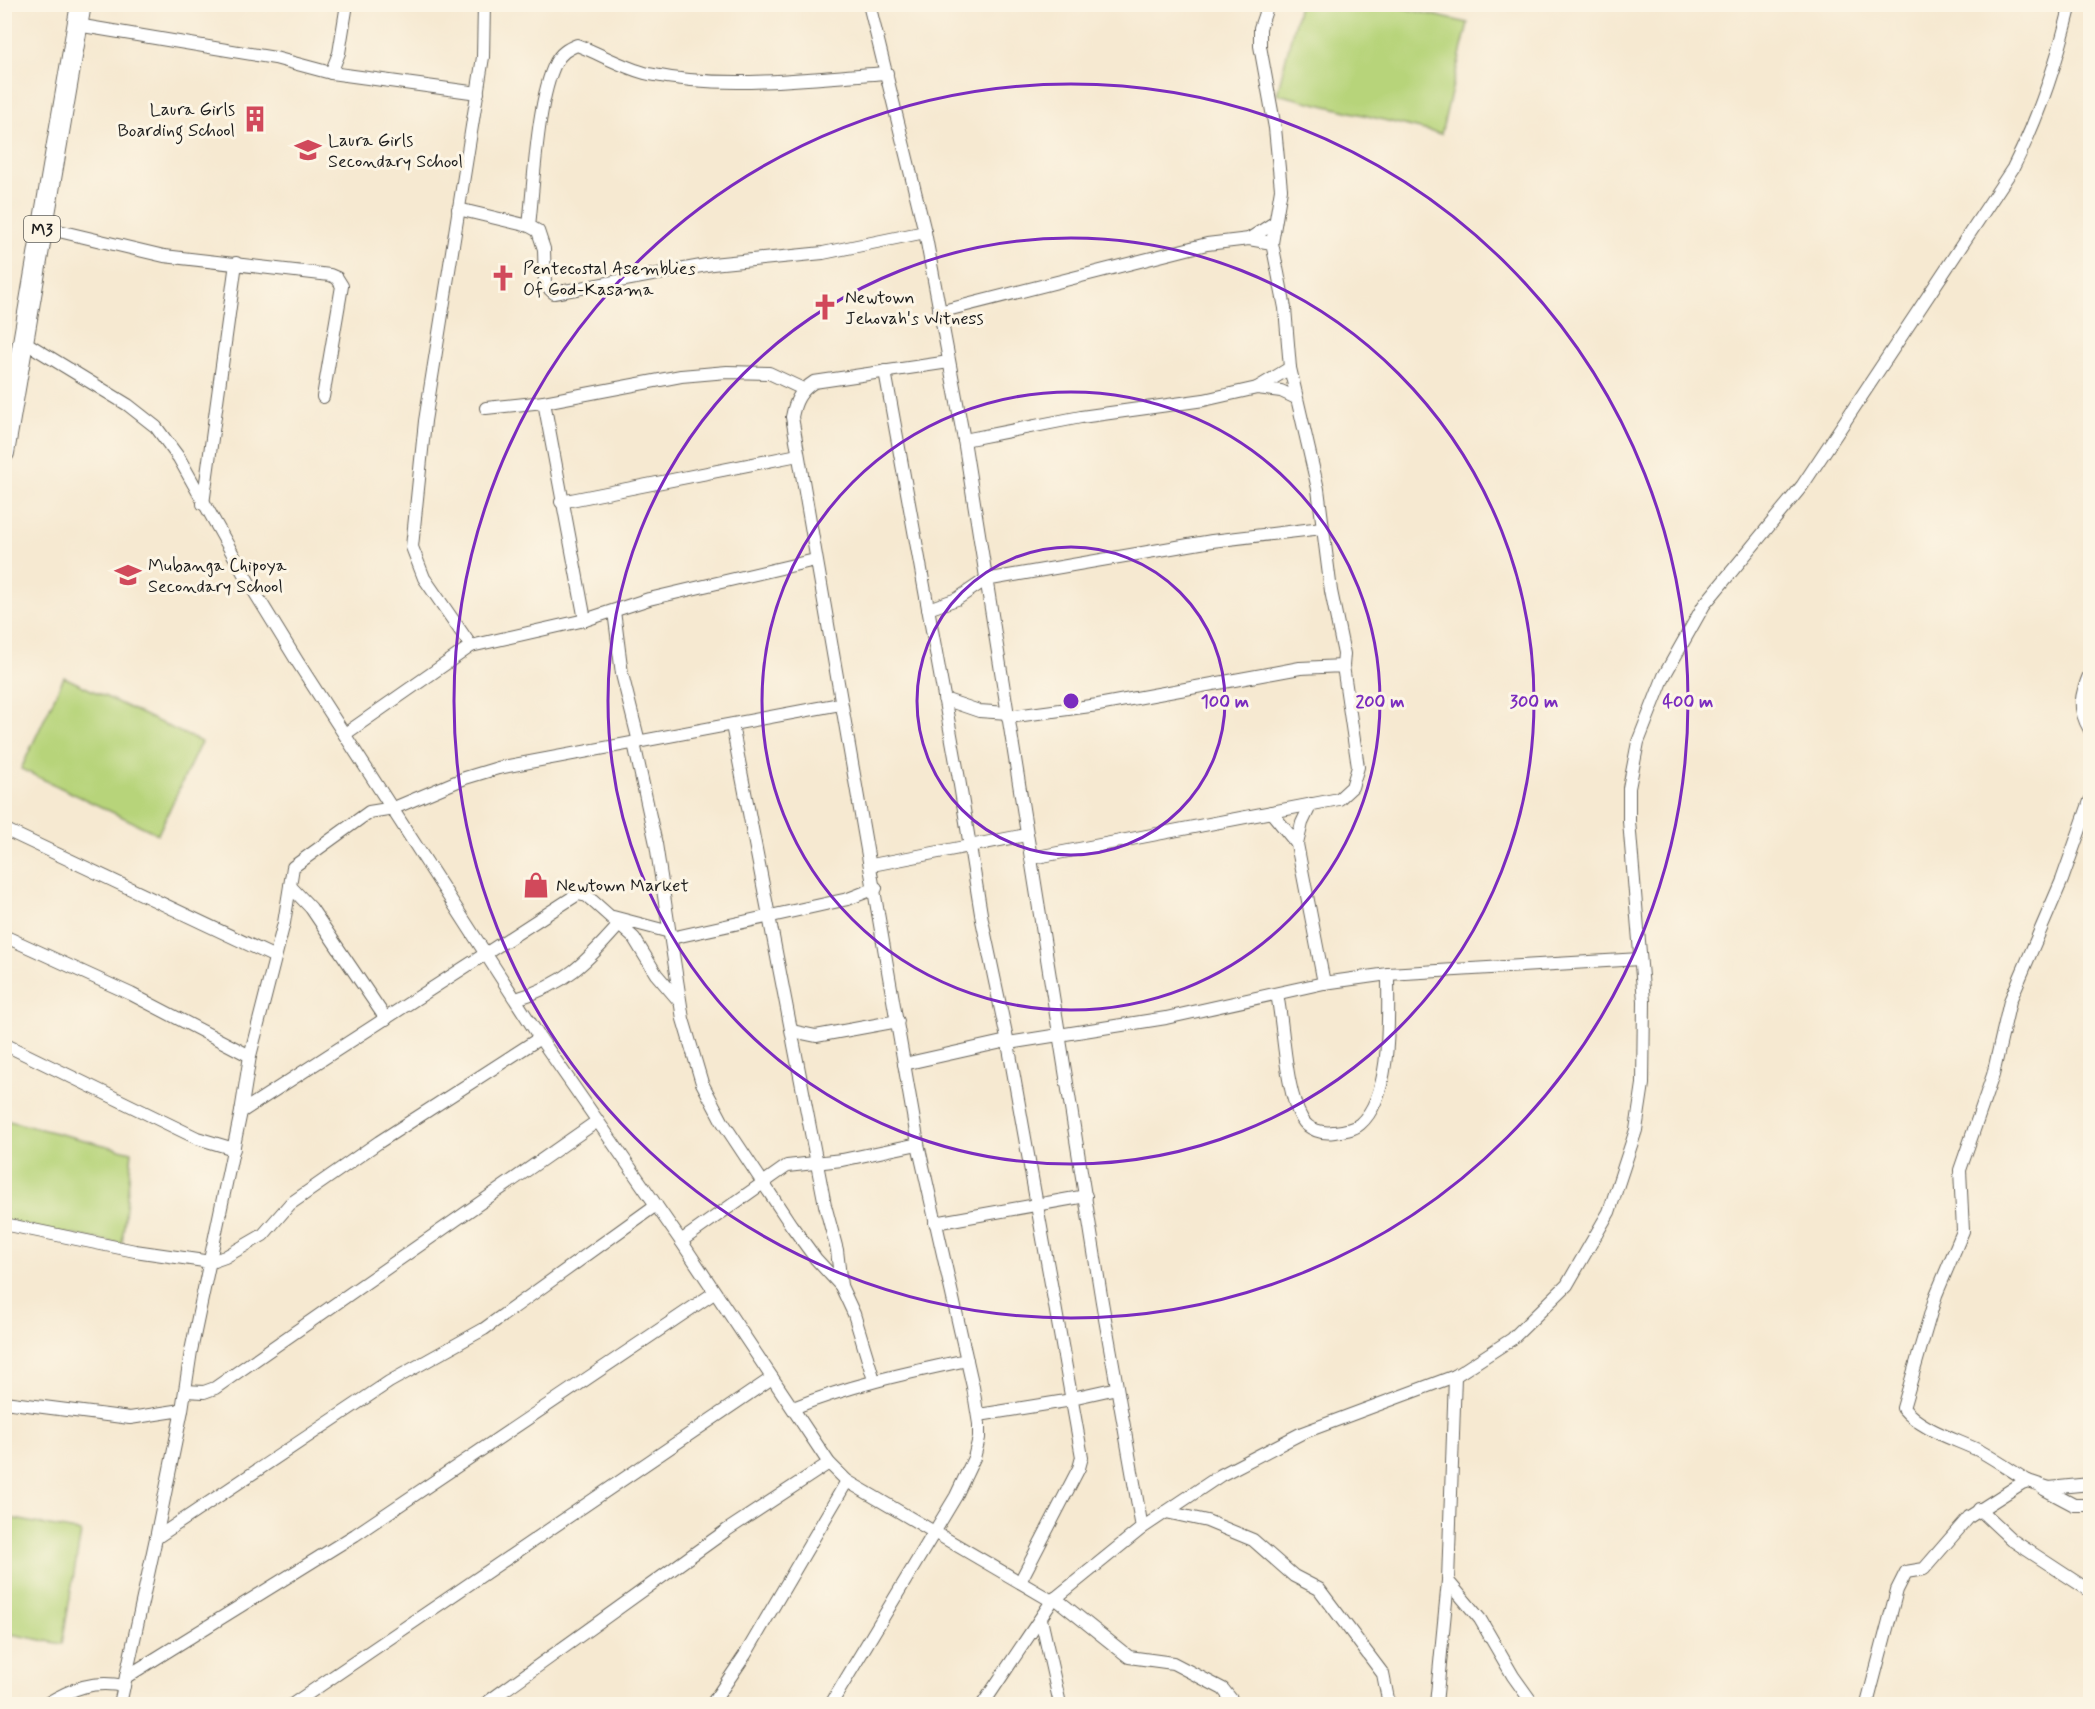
<svg xmlns="http://www.w3.org/2000/svg" width="2095" height="1709" font-family="Mynerve,sans-serif">
	<style>
		.green { fill: #b7d47a; stroke: #6a784b; stroke-width: 1.5 }
		.lines { fill: none; stroke-linecap: round; stroke-linejoin: round }
		.minor-casing { stroke: #68645b; stroke-width: 14 }
		.primary-casing { stroke: #68645b; stroke-width: 22 }
		.minor { stroke: #fff; stroke-width: 12 }
		.primary { stroke: #fff; stroke-width: 20 }
		.ring { fill: none; stroke: #7b2cbf; stroke-width: 3 }
		.labels { text-anchor: middle; stroke-width: 6; stroke-linejoin: round; paint-order: stroke }
		.shield { fill: #fcf5e5; stroke: #5f5d58; stroke-width: 1.5 }
		.shield-label { font-size: 16px; font-weight: bold; fill: #1c1c1c }
		.poi-label { font-size: 18px; fill: #1c1c1c; stroke: #fcf5e5; text-anchor: start }
		.centre { fill: #7b2cbf; stroke: #fcf5e5; stroke-width: 3 }
		.ring-label { font-size: 18px; text-anchor: middle; font-weight: bold; fill: #7b2cbf; stroke: #fcf5e5; stroke-width: 6; stroke-linejoin: round; paint-order: stroke }
	</style>
	<rect width="100%" height="100%" fill="#fcf5e5"/>
	<filter id="ink" filterUnits="userSpaceOnUse"><feTurbulence type="fractalNoise" baseFrequency=".0167" numOctaves="2"/><feDisplacementMap in="SourceGraphic" scale="12" xChannelSelector="R" yChannelSelector="G"/><feConvolveMatrix kernelMatrix="1 2 1 2 8 2 1 2 1" color-interpolation-filters="sRGB"/></filter>
	<filter id="wash" filterUnits="userSpaceOnUse"><feTurbulence type="fractalNoise" baseFrequency=".008" numOctaves="4" result="noise"/><feDisplacementMap in="SourceGraphic" scale="24" xChannelSelector="R" yChannelSelector="G"/><feGaussianBlur stdDeviation="1.35" result="paint"/><feColorMatrix in="noise" values="0 0 0 0 0 0 0 0 0 0 0 0 0 0 0 0 0 1.4 0 .05"/><feComposite in="paint" operator="in"/></filter>
	<g filter="url(#wash)">
		<rect width="100%" height="100%" fill="#f6e9d1"/>
		<g class="green">
			<polygon points="1299,5 1389,5 1468,23 1441,134 1277,94"/>
			<polygon points="64,677 201,742 158,834 21,769"/>
			<polygon points="5,1120 132,1152 122,1244 5,1222"/>
			<polygon points="5,1517 81,1532 62,1644 5,1633"/>
		</g>
	</g>
	<g filter="url(#ink)">
		<g class="lines">
			<g class="minor-casing">
				<g id="minor">
					<polyline points="869,4 925,232 964,440 1102,1302 1142,1528"/>
					<polyline points="1268,4 1260,28 1260,46 1275,128 1281,189 1272,243 1285,308 1290,368 1318,489 1331,591 1344,654 1343,666"/>
					<polyline points="77,25 275,58 331,73 478,93"/>
					<polyline points="331,73 339,53 347,4"/>
					<polyline points="458,209 529,226 538,231 544,249 545,285 554,293 712,264 823,253 925,232"/>
					<path d="M529 226C534 183 537 99 556 62 561 53 567 49 577 45 601 54 623 68 649 74 726 90 809 78 887 73"/>
					<polyline points="42,227 164,256 330,275 337,278 342,286 323,397"/>
					<polyline points="1249,239 1274,223"/>
					<polyline points="939,312 1207,244 1249,239 1272,243"/>
					<path d="M23 341 128 405 156 427 179 458 249 583 297 661 540 1038 681 1241 829 1463 847 1481 1052 1601 1142 1528 1221 1475 1302 1433 1455 1376 1512 1339 1567 1285 1609 1212 1636 1130 1643 1084 1644 1001 1629 821V788L1638 742 1664 676 1704 605 1802 486 2013 168C2040 115 2057 62 2071 4"/>
					<polyline points="885,371 959,779 982,920 1008,1043 1082,1457 1079,1468 1020,1582"/>
					<polyline points="1257,388 1290,368"/>
					<polyline points="544,402 585,620"/>
					<polyline points="486,408 544,402 681,376 727,372 769,373 803,389"/>
					<polyline points="964,440 1081,417 1204,400 1257,388 1281,391 1296,398"/>
					<polyline points="561,502 798,455"/>
					<polyline points="203,504 236,263"/>
					<polyline points="928,609 957,599 985,580 1212,541 1322,528"/>
					<polyline points="614,611 622,674 639,742"/>
					<polyline points="471,646 424,578 412,547 425,421 483,57 484,4"/>
					<path d="M2090 673C2081 694 2077 709 2090 730"/>
					<polyline points="944,699 979,711 1008,713"/>
					<polyline points="1008,717 1098,705 1300,668 1343,666 1358,767 1352,787 1339,799 1032,858"/>
					<polyline points="732,725 825,1205 837,1250 841,1286 854,1314 874,1380"/>
					<polyline points="345,734 471,646 585,620 649,599 815,560"/>
					<polyline points="634,743 656,844 683,1019 702,1083 722,1121 791,1225 816,1259 841,1286"/>
					<polyline points="1311,804 1302,823 1297,844 1324,983"/>
					<polyline points="1271,812 1297,844"/>
					<polyline points="4,829 275,957"/>
					<polyline points="872,865 1026,835"/>
					<polyline points="290,886 311,908 386,1019"/>
					<polyline points="613,917 670,932"/>
					<polyline points="4,936 131,994 250,1056"/>
					<polyline points="671,938 848,899 876,888"/>
					<path d="M1277 994C1284 1028 1285 1091 1302 1119 1308 1130 1323 1134 1334 1132 1343 1131 1353 1130 1360 1124 1393 1095 1388 1014 1388 974"/>
					<path d="M516 999C567 984 586 962 620 924"/>
					<polyline points="792,1031 816,1036 898,1021"/>
					<polyline points="1008,1043 1166,1018 1324,983 1388,974 1640,959"/>
					<polyline points="4,1044 197,1138 234,1149"/>
					<polyline points="904,1064 1007,1041"/>
					<polyline points="241,1112 250,1056 284,923 293,867 369,812 394,808 465,778 498,768 840,704"/>
					<polyline points="935,1223 1086,1196"/>
					<polyline points="4,1224 135,1251 211,1262 225,1257 263,1235 290,1204 379,1142 540,1038"/>
					<polyline points="681,1241 787,1166 842,1160 918,1144"/>
					<polyline points="185,1391 204,1392 215,1388 596,1122"/>
					<polyline points="1072,1398 1117,1388"/>
					<polyline points="4,1402 130,1418 182,1410"/>
					<path d="M793 1408C850 1385 907 1373 967 1360"/>
					<polyline points="979,1415 1072,1400"/>
					<path d="M2028 1481C2012 1471 1996 1460 1980 1451 1955 1439 1921 1430 1903 1408L1936 1295 1963 1231 1960 1170 1993 1075 2010 1001 2062 880 2090 801"/>
					<polyline points="2042,1488 2074,1505 2090,1505"/>
					<polyline points="1979,1509 2012,1540 2090,1591"/>
					<polyline points="1166,1512 1207,1521 1253,1540 1294,1576 1319,1589 1383,1674 1389,1704"/>
					<polyline points="156,1538 389,1382 484,1329 656,1205"/>
					<polyline points="1448,1581 1480,1619 1513,1676 1533,1704"/>
					<polyline points="1055,1598 1129,1657 1173,1663 1223,1689 1235,1704"/>
					<polyline points="1041,1619 1060,1704"/>
					<polyline points="126,1677 355,1535 714,1293"/>
					<path d="M46 1704C73 1688 93 1680 124 1686"/>
					<polyline points="120,1704 156,1538 182,1410 191,1351 241,1112 578,894 587,896 634,938 656,974 680,1002"/>
					<polyline points="293,1704 772,1378"/>
					<polyline points="485,1704 727,1530 829,1463"/>
					<polyline points="712,1704 745,1655 847,1481"/>
					<path d="M831 1704 956 1496 974 1458 979 1438V1424L973 1387 918 1144 792 417C795 401 800 391 814 382L949 362"/>
					<polyline points="983,1704 1052,1601"/>
					<polyline points="1436,1704 1448,1581 1455,1376"/>
					<polyline points="1867,1704 1897,1590 1906,1572 1924,1569 1969,1517 2022,1483 2028,1481 2049,1488 2090,1484"/>
				</g>
			</g>
			<g class="primary-casing">
				<polyline id="primary" points="4,453 81,4"/>
			</g>
			<use href="#minor" class="minor"/>
			<use href="#primary" class="primary"/>
		</g>
	</g>
	<g class="ring">
		<circle cx="1071" cy="701" r="154"/>
		<circle cx="1071" cy="701" r="309"/>
		<circle cx="1071" cy="701" r="463"/>
		<circle cx="1071" cy="701" r="617"/>
	</g>
	<defs>
		<g id="building-bare" transform="scale(2.07)"><path d="M-4-6H4V6H1V3H-1V6H-4ZM-2.5-4.3h1.7v1.8h-1.7ZM.8-4.3h1.7v1.8H.8ZM-2.5-1h1.7V.8h-1.7ZM.8-1h1.7V.8H.8Z" fill="#d1495b" stroke="#fcf5e5" stroke-width="2.5" paint-order="stroke"/></g>
		<g id="school-bare" transform="scale(2.07)"><path d="M0-5L7-2L0 1L-7-2ZM-4 1L0 2.5L4 1V4Q0 6-4 4Z" fill="#d1495b" stroke="#fcf5e5" stroke-width="2.5" paint-order="stroke"/></g>
		<g id="church-bare" transform="scale(2.07)"><path d="M-1.2-6h2.4v3.5h3.3v2.4h-3.3V6h-2.4V-.1h-3.3v-2.4h3.3Z" fill="#d1495b" stroke="#fcf5e5" stroke-width="2.5" paint-order="stroke"/></g>
		<g id="shop-bare" transform="scale(2.07)"><path d="M-5-2.5h2.3a2.7 3.5 0 0 1 5.4 0H5L5.5 6h-11ZM-1.5-2.5h3a1.5 2.3 0 0 0-3 0Z" fill="#d1495b" stroke="#fcf5e5" stroke-width="2.5" paint-order="stroke"/></g>
	</defs>
	<g fill-rule="evenodd">
		<use href="#building-bare" x="255" y="119"/>
		<use href="#school-bare" x="308" y="150"/>
		<use href="#church-bare" x="503" y="278"/>
		<use href="#church-bare" x="825" y="307"/>
		<use href="#school-bare" x="128" y="575"/>
		<use href="#shop-bare" x="536" y="885"/>
	</g>
	<g class="labels">
		<rect class="shield" x="24" y="216" width="36" height="26" rx="4.5"/>
		<g class="shield-label">
			<text x="42" y="235">M3</text>
		</g>
		<g class="poi-label">
			<text x="235" y="115" text-anchor="end">Laura Girls<tspan x="235" dy="21">Boarding School</tspan></text>
			<text x="328" y="146">Laura Girls<tspan x="328" dy="21">Secondary School</tspan></text>
			<text x="523" y="274">Pentecostal Asemblies<tspan x="523" dy="21">Of God-Kasama</tspan></text>
			<text x="845" y="303">Newtown<tspan x="845" dy="21">Jehovah's Witness</tspan></text>
			<text x="148" y="571">Mubanga Chipoya<tspan x="148" dy="21">Secondary School</tspan></text>
			<text x="556" y="891">Newtown Market</text>
		</g>
	</g>
	<circle cx="1071" cy="701" r="9" class="centre"/>
	<g class="ring-label">
		<text x="1225" y="707">100 m</text>
		<text x="1380" y="707">200 m</text>
		<text x="1534" y="707">300 m</text>
		<text x="1688" y="707">400 m</text>
	</g>
	<rect width="2095" height="1709" fill="none" stroke="#fcf5e5" stroke-width="24"/>
</svg>
